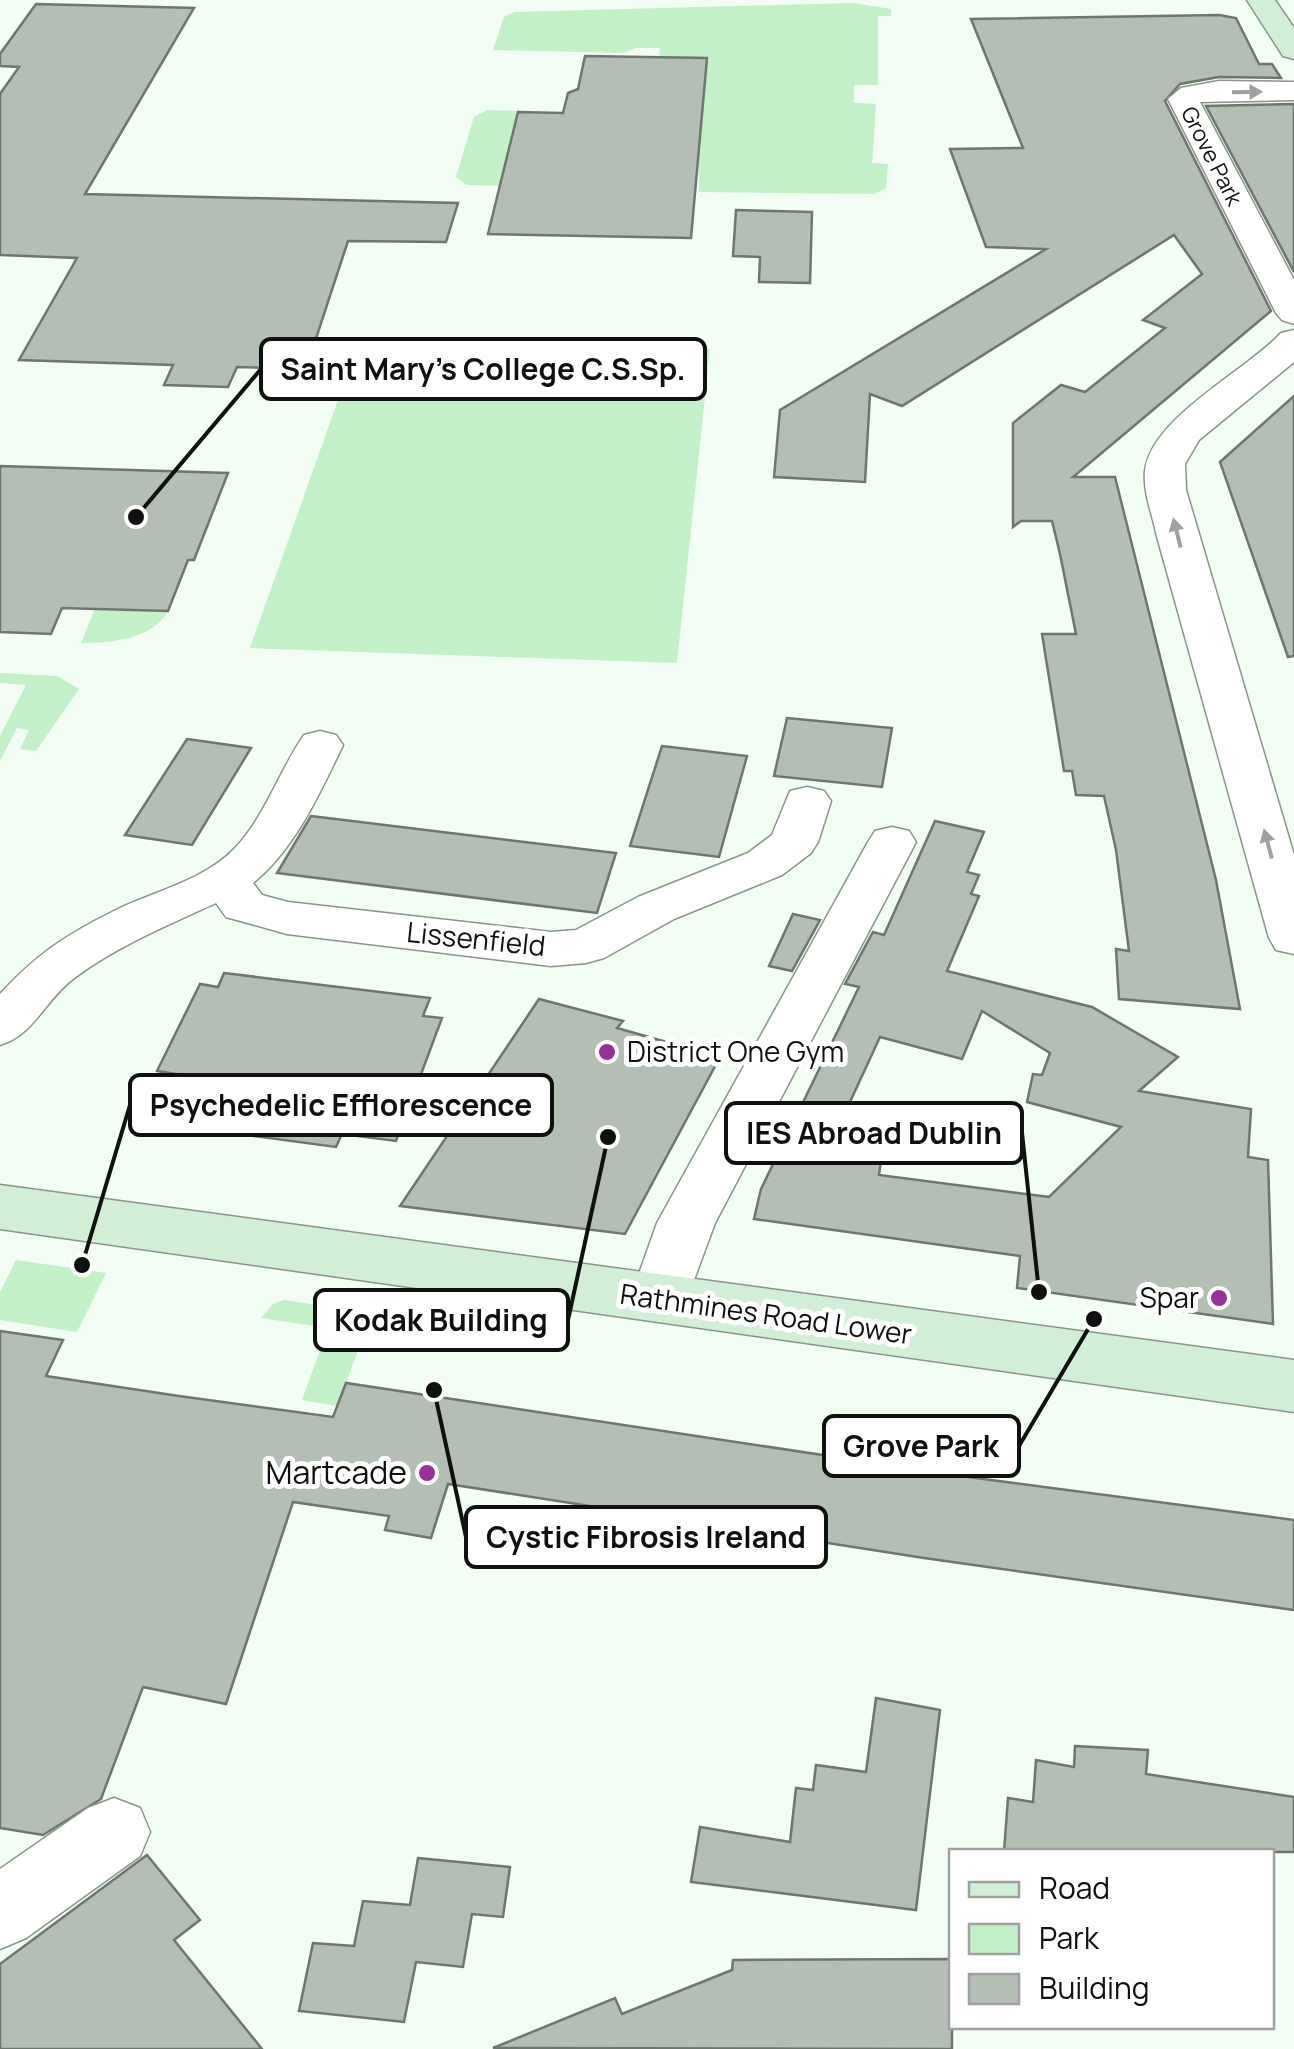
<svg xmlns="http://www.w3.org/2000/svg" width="1294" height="2049" font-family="Manrope,sans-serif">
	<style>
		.green { fill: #c2f1c8 }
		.building { fill: #b4beb5; stroke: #6e776e; stroke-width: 2.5; fill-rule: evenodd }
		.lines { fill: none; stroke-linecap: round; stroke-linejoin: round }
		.street-casing { stroke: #8a948b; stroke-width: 3 }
		.secondary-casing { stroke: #8a948b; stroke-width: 3 }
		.street { fill: #fff; fill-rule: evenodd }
		.secondary { fill: #d1efd7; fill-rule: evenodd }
		.oneway { fill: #9fa09f }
		.poi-dot { fill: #973196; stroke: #fff; stroke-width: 4 }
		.labels { text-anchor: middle; stroke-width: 10; stroke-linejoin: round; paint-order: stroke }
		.far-street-label { font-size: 22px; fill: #0e110e; stroke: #fff }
		.street-label { font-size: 28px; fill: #0e110e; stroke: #fff }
		.poi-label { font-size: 28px; fill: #0e110e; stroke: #fff; text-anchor: start }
		.near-poi-label { font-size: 32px; fill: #0e110e; stroke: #fff; text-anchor: end }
		.leader { fill: none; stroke: #0e110e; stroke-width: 4 }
		.callout-dot { fill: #0e110e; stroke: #fff; stroke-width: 4 }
		.callout { fill: #fff; stroke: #0e110e; stroke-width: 4 }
		.callout-label { font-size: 30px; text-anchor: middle; font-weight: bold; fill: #0e110e }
	</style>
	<rect width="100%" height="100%" fill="#f2fdf3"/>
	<g class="green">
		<polygon points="853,3 891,9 891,16 878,16 878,85 854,85 854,103 876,104 872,163 888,164 886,188 875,194 699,192 699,144 659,57 660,48 636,48 623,53 493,50 504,17 515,12"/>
		<polygon points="487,110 520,111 506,162 666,189 467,185 456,177 474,117"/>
		<polygon points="360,338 710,349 677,663 250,648"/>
		<path d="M95 609 168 611C152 640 110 643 81 643Z"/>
		<polygon points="0,673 57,676 79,689 36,751 20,749 29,730 17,728 0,761 0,736 26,685 0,683"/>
		<polygon points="16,1260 106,1273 77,1332 0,1320 0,1292"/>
		<polygon points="284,1300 372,1313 337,1406 302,1400 328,1328 261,1318 273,1304"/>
	</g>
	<g class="building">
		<polygon points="36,4 194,8 85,194 458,203 446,242 348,241 306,369 237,367 228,387 164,385 173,365 19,360 77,258 0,255 0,94 19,67 0,66 0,54"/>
		<polygon points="1219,15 1236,18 1259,64 1272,64 1281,78 1219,77 1180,84 1165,101 1271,311 1073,477 1115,477 1216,880 1240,1009 1119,999 1116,949 1129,951 1116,850 1104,796 1076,795 1072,771 1064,771 1042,634 1076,634 1060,554 1052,521 1021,521 1013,527 1013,423 1061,385 1085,392 1165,328 1143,320 1202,274 1174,235 902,406 870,394 865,482 774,477 780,410 1046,249 986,247 950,149 1023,148 971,19"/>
		<polygon points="585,56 707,58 691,238 488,234 518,112 563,113 568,93 578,89"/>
		<polygon points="1294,104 1294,272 1206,106"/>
		<polygon points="736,210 812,212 810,283 759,282 760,257 733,256"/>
		<polygon points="1294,396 1294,656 1288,657 1220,462"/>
		<polygon points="0,466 228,473 194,560 188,560 168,611 62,608 51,634 0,632"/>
		<polygon points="787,718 892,728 882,787 774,776"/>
		<polygon points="187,739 251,748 192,845 125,835"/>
		<polygon points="662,746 747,756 719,857 630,846"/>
		<polygon points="311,816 616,853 597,913 277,873"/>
		<path d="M935 821 984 832 967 872 979 875 971 894 979 896 947 971 1092 1007 1178 1057 1139 1091 1251 1109 1248 1157 1268 1160 1273 1324 1017 1288 1020 1256 754 1219 761 1189 859 987 845 984 873 932 884 935ZM982 1011 1050 1053 1042 1075 1033 1074 1027 1102 1121 1127 1049 1197 879 1175 883 1145 832 1141 880 1037 962 1059Z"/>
		<polygon points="793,914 820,920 792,971 769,966"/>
		<polygon points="224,973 430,998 423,1016 442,1018 396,1141 342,1134 336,1147 181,1126 186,1113 159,1110 176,1074 157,1071 200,984 218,987"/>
		<polygon points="539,999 623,1021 617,1028 720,1057 625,1234 400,1206"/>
		<polygon points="0,1331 63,1340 46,1376 179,1396 333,1417 346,1383 968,1477 1294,1520 1294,1610 924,1558 448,1484 431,1538 385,1530 389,1516 293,1502 226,1704 143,1687 101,1799 43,1835 0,1828"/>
		<polygon points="876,1698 940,1710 916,1910 691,1882 700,1827 790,1842 796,1788 813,1790 816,1765 866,1772"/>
		<polygon points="1075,1746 1148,1750 1146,1774 1294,1797 1294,1852 1004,1852 1008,1798 1033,1802 1036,1760 1074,1767"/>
		<polygon points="147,1855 200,1920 174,1940 262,2049 0,2049 0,1964"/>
		<polygon points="418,1858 510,1867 503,1917 472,1914 463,1967 416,1962 404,2022 299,2011 313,1943 354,1946 363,1901 410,1905"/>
		<polygon points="952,1959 952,2049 493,2048 615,1998 622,2014 732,1970 733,1960"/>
	</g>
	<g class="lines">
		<g class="street-casing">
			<g id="street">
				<polygon points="1219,81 1294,82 1294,100 1200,102 1294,280 1294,324 1282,320 1276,313 1168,99 1181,88"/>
				<path d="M1294 330V362L1199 440 1185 464 1186 490 1294 855V954L1276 950 1269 938 1156 533C1152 513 1143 492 1145 471 1151 418 1246 371 1281 333Z"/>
				<path d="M320 731 336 735 343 745C320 793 295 849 253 883L262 895 288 902 551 932 576 930 638 897 748 853 772 835 790 791 807 787 824 791 831 801 818 842 811 853 782 875 674 919 604 958 586 963 551 966 287 934 226 917 216 903C168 925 115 947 73 979 45 1000 34 1035 0 1045V994C36 955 64 936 112 912 151 892 204 881 235 848 266 815 279 771 304 735Z"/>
				<polygon points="892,827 909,831 916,842 715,1223 681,1315 660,1322 639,1315 630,1299 657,1223 868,842 875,831"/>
				<polygon points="114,1798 140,1808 150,1832 140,1856 26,1938 0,1949 0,1869 88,1808"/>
			</g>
		</g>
		<g class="secondary-casing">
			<g id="secondary">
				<polygon points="1247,0 1275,0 1294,28 1294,59 1283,56"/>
				<polygon points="0,1185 1294,1360 1294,1412 0,1229"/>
			</g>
		</g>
		<use href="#street" class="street"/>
		<use href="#secondary" class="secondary"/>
	</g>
	<defs><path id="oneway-solid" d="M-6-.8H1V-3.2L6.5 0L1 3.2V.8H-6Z" transform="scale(2.5)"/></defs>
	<g class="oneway">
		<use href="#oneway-solid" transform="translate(1247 92) rotate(-1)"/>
		<use href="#oneway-solid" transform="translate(1177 533) rotate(-104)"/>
		<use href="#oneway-solid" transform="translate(1268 844) rotate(-105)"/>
	</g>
	<g class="poi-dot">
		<circle cx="607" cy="1052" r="10"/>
		<circle cx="1219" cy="1298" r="10"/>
		<circle cx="427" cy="1473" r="10"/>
	</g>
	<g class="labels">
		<g class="far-street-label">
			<text transform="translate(1212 156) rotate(63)" y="8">Grove Park</text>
		</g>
		<g class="street-label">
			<text transform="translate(476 939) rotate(6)" y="10">Lissenfield</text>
			<text transform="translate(766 1314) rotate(8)" y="10">Rathmines Road Lower</text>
		</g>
		<g class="poi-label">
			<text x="627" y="1062">District One Gym</text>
			<text x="1199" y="1308" text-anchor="end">Spar</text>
		</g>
		<g class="near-poi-label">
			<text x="407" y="1484">Martcade</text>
		</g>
	</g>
	<path class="leader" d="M136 517L261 369M82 1265L130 1105M1039 1292L1022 1133M608 1137L568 1320M1094 1319L1019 1446M434 1390L466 1537"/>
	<g class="callout-dot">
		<circle cx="136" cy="517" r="10"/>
		<circle cx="82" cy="1265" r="10"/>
		<circle cx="1039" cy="1292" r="10"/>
		<circle cx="608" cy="1137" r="10"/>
		<circle cx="1094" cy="1319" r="10"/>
		<circle cx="434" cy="1390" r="10"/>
	</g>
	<g class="callout">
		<rect x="261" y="339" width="444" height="60" rx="10"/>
		<rect x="130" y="1075" width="422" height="60" rx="10"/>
		<rect x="726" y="1103" width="296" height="60" rx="10"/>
		<rect x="315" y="1290" width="253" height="60" rx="10"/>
		<rect x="824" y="1416" width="195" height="60" rx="10"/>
		<rect x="466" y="1507" width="360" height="60" rx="10"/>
	</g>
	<g class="callout-label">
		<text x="483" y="380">Saint Mary's College C.S.Sp.</text>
		<text x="341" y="1116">Psychedelic Efflorescence</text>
		<text x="874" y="1144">IES Abroad Dublin</text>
		<text x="441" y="1331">Kodak Building</text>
		<text x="921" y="1457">Grove Park</text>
		<text x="646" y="1548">Cystic Fibrosis Ireland</text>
	</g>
	<rect x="949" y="1849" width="325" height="180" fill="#ffffff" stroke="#9fa09f" stroke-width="2.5"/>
	<rect x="969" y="1882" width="50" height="15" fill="#d1efd7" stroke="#9fa09f" stroke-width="2.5"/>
	<text x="1039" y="1899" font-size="30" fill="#0e110e">Road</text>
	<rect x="969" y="1924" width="50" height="30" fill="#c2f1c8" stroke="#9fa09f" stroke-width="2.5"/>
	<text x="1039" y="1949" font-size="30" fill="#0e110e">Park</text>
	<rect x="969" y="1974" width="50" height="30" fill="#b4beb5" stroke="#9fa09f" stroke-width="2.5"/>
	<text x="1039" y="1999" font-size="30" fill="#0e110e">Building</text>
</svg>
